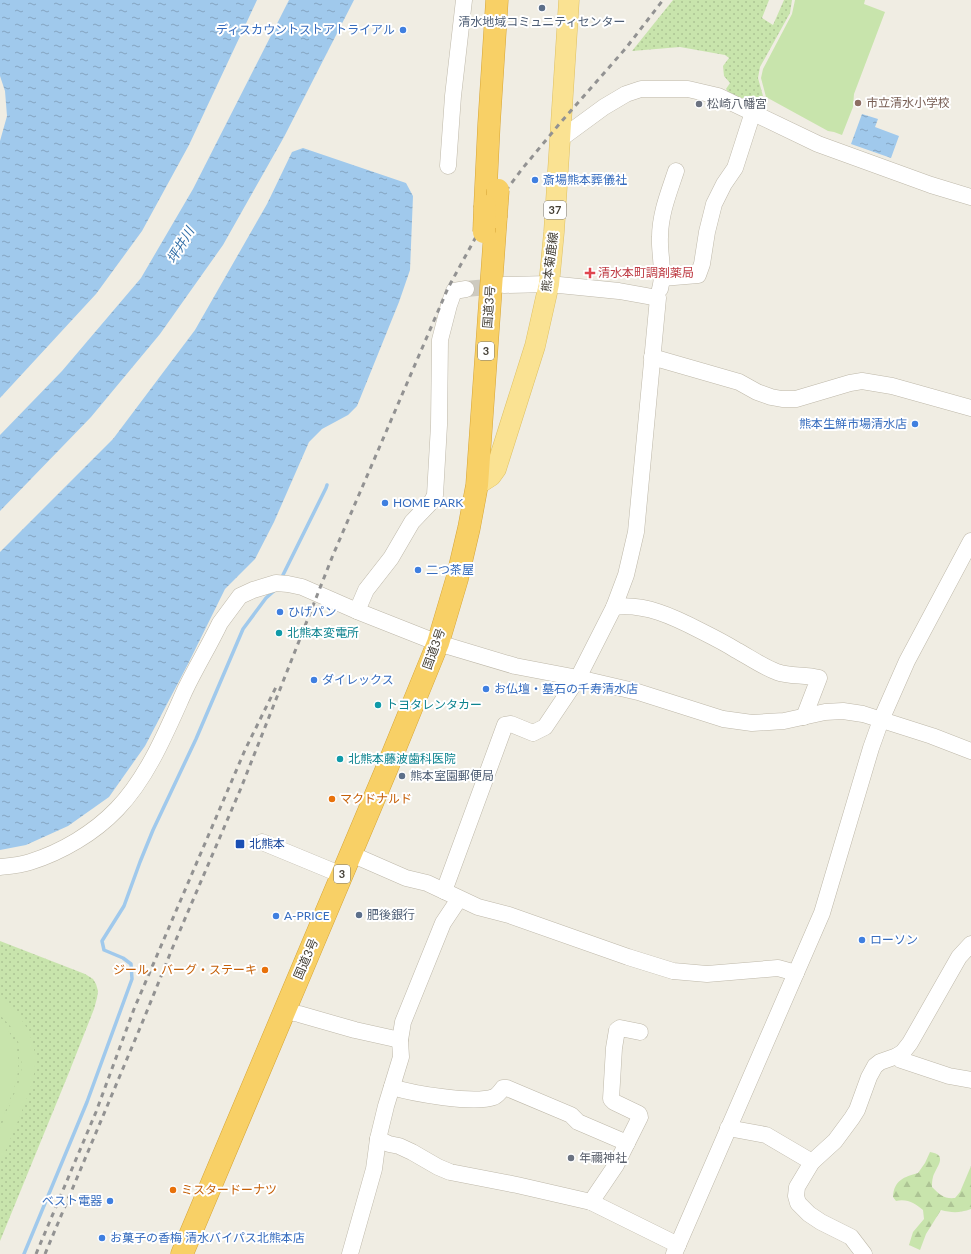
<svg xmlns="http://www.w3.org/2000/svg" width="971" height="1254" font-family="Lato,'Noto Sans JP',sans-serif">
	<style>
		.green { fill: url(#green-dots) }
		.forest { fill: url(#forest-firs) }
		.pitch { fill: #c8e4ac }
		.water { fill: url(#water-ripples) }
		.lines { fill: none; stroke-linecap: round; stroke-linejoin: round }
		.stream { stroke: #a0c9ec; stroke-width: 3.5 }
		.minor-tunnel { stroke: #cdcac0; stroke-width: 16; stroke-dasharray: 16 8; stroke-linecap: butt }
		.minor-casing { stroke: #beb8a9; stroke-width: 17 }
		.major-casing { stroke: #dec063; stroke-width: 21 }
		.highway-casing { stroke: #d6a537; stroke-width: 23 }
		.minor { stroke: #fff; stroke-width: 16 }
		.major { stroke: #fae292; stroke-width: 20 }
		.highway { stroke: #f8d066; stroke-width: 22 }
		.rail { stroke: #929292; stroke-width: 3; stroke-dasharray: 5 5; stroke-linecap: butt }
		.highway-bridge-casing { stroke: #d6a537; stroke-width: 23; stroke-linecap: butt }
		.highway-bridge { stroke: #f8d066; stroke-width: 22 }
		.service-dot { fill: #5c6f8a; stroke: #fff; stroke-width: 1.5 }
		.shop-dot { fill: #3f7fe0; stroke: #fff; stroke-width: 1.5 }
		.education-dot { fill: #8d6e63; stroke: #fff; stroke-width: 1.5 }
		.worship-dot { fill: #6b7280; stroke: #fff; stroke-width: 1.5 }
		.health-dot { fill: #e0444e; stroke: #fff; stroke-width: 1.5 }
		.culture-dot { fill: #0f9aa8; stroke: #fff; stroke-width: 1.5 }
		.food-dot { fill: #e8710a; stroke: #fff; stroke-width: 1.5 }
		.transit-dot { fill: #1a4fb4; stroke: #fff; stroke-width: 1.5 }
		.labels { text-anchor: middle; stroke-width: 4; stroke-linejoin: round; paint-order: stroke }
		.shield { fill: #fff; stroke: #7b7770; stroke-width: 1 }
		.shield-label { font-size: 11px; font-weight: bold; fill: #423d33 }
		.service-label { font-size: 12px; fill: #4e5e75; stroke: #fff; text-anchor: start }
		.shop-label { font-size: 12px; fill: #366cbe; stroke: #fff; text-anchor: start }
		.education-label { font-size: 12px; fill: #785e54; stroke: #fff; text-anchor: start }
		.worship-label { font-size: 12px; fill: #5b616d; stroke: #fff; text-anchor: start }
		.street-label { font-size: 12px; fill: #423d33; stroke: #fff }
		.health-label { font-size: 12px; fill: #be3a42; stroke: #fff; text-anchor: start }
		.culture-label { font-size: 12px; fill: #0d838f; stroke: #fff; text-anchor: start }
		.food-label { font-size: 12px; fill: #c56008; stroke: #fff; text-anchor: start }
		.transit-label { font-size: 12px; fill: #164399; stroke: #fff; text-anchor: start }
		.water-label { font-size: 13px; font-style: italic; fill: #326fa8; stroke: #fff }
	</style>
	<defs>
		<pattern id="green-dots" width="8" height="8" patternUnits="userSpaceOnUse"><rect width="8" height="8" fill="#c8e4ac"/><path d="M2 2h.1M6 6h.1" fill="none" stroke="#adc494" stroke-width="1.8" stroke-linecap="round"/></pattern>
		<pattern id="forest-firs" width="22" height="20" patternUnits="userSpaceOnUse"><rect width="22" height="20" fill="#c8e4ac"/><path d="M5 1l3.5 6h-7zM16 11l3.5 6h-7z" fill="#adc494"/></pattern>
		<pattern id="water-ripples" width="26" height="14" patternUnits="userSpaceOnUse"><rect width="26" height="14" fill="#a0c9ec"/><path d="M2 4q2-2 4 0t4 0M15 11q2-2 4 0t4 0" fill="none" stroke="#84a4c0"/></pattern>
	</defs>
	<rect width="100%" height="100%" fill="#f0ede3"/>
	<g class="green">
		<path d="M673 0H769L762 18 773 25 784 0H792L790 13 760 67 758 78 763 96C751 100 734 101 726 89L730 83 724 76 723 66 729 58 725 55 680 47 632 51Z"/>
		<polygon points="0,941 85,974 93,979 96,984 98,991 97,998 94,1009 68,1075 0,1241"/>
	</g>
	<path class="forest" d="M930 1152C949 1155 936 1167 933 1177 932 1180 932 1184 932 1187 940 1195 944 1199 955 1198L960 1192 971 1166V1209C960 1213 952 1213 941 1210L926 1234 920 1250 909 1245 913 1232 924 1219 923 1210C916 1204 907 1198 896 1201L893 1197C894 1180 904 1177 918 1173L925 1163Z"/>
	<g class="pitch">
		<polygon points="795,0 865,0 864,4 885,12 854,94 853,107 842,135 834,132 828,131 766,97 761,78 763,69 792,14"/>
		<path d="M0 999C11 1006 18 1014 25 1025 44 1059 33 1083 20 1116 13 1132 7 1148 0 1164V1129L19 1082 22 1067 20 1047 17 1039 11 1027 0 1015Z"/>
		<path d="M0 1021C5 1024 8 1030 11 1035 28 1067 12 1094 0 1124Z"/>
	</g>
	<g class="water">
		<polygon points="0,0 257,0 189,145 142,231 96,294 0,398 0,141 7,116 5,91 0,76"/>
		<polygon points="289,0 354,0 284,137 223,245 160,334 91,417 0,511 0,435 62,371 141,278 193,189"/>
		<polygon points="862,114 878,119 875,127 899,136 891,158 851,144"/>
		<polygon points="303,148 406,183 413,196 410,270 399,302 357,406 348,415 322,429 309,442 274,522 255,559 225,589 188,664 145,746 109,797 68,826 26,845 0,850 0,552 113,439 195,330 267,204 292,152"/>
	</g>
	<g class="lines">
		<g class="stream">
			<polyline points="281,579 326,488 327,485"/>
			<polyline points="24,1254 87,1102 132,979 131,964 123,958 104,950 102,941 124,906 140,862 153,830 196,739 243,629 266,598 275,590"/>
		</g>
		<polyline class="minor-tunnel" points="466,289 500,286"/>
		<g class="minor-casing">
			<g id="minor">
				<polyline points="559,140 604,107 626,94 641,89 688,89 718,96 818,144 931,185 971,197"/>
				<polyline points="448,166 453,96 464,0"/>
				<polyline points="662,278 698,275 702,264 707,232 714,204 724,184 735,168 753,112"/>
				<path d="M660 289C665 272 659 254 660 237 660 214 669 192 676 171"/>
				<polyline points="652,357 739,382 757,392 771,397 782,399 796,399 850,383 862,381 892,386 971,408"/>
				<path d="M614 607C645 603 674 617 701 631 713 637 725 643 736 650 749 657 763 667 777 672 790 677 805 674 819 678L804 717"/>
				<polyline points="357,611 366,590 391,558 412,522 432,501 435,495 439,425 440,340 449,305 454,291 466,289"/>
				<polyline points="262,842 342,875"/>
				<polyline points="351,854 406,878 427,883 478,907 509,915 628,957 673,971 707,974 778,968 796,973"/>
				<path d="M0 867C10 866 21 865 30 862 62 852 94 833 117 809 148 777 167 730 185 690 196 667 209 646 220 623L240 596 253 590 276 583 288 584 302 587 357 611 438 643 515 666 578 678 638 692 723 719 752 723 784 721 825 712 843 711 863 714 932 736 971 751"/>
				<polyline points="444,891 505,725 511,724 533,733 545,727 578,678 614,607 626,575 636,532 658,298 619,291 549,284 504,285"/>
				<polyline points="284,1011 299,1014 355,1030 400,1040"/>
				<polyline points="897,1056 901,1060 949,1076 971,1080"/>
				<path d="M392 1087C414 1094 474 1104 494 1097 498 1095 500 1092 503 1088H507L571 1115 578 1122 627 1143"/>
				<polyline points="728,1128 766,1135 812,1162"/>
				<polyline points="378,1139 389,1144 399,1146 412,1152 438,1167 450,1172 517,1185 591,1202 678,1245"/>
				<polyline points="591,1202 616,1165 640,1117 639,1114 614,1102 611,1099 614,1048 617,1030 620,1028 640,1032"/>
				<polyline points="350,1254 374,1169 378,1139 386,1106 401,1057 400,1040 403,1022 443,923 459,899"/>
				<polyline points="674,1254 822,913 871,748 881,720 907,661 971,541"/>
				<polyline points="864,1254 851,1237 821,1222 809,1214 798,1203 796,1196 797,1187 812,1162 835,1141 852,1118 857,1110 869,1077 875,1066 880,1062 897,1056 903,1052 910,1043 959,957 971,944"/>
			</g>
		</g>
		<g class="major-casing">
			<polyline id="major" points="477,485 491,476 496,469 535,346 549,284 554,232 569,0"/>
		</g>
		<g class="highway-casing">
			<g id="highway">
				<polyline points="485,206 489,124 497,0"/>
				<polyline points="182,1254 387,768 438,643 457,579 469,528 477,485 496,217"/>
			</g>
		</g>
		<use href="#minor" class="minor"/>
		<use href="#major" class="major"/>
		<use href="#highway" class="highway"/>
		<g class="rail">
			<polyline points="36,1254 96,1112 134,1009 245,750 276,687"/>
			<polyline points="45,1254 145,1016 172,949 241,788 333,555 448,288 489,213 522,169 561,122 626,48 663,0"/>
		</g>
		<g class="highway-bridge-casing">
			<g id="highway-bridge">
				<polyline points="496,217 498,190"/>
				<polyline points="484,232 485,206"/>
			</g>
		</g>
		<use href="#highway-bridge" class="highway-bridge"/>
	</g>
	<g class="service-dot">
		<circle cx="542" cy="8" r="4"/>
		<circle cx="402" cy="776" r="4"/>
		<circle cx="359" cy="915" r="4"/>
	</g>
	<g class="shop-dot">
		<circle cx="403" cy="30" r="4"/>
		<circle cx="535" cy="180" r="4"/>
		<circle cx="915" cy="424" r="4"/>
		<circle cx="385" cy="503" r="4"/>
		<circle cx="418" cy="570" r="4"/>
		<circle cx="280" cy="612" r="4"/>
		<circle cx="314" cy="680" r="4"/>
		<circle cx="486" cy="689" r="4"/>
		<circle cx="276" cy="916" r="4"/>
		<circle cx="862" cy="940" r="4"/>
		<circle cx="110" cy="1201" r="4"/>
		<circle cx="102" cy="1238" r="4"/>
	</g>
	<circle class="education-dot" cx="858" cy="103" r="4"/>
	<g class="worship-dot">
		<circle cx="699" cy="104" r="4"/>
		<circle cx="571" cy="1158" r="4"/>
	</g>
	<path class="health-dot" d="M588 267h4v4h4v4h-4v4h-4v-4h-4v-4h4z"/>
	<g class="culture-dot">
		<circle cx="279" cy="633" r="4"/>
		<circle cx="378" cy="705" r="4"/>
		<circle cx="340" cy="759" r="4"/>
	</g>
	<g class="food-dot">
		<circle cx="332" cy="799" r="4"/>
		<circle cx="265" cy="970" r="4"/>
		<circle cx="173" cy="1190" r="4"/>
	</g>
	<rect class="transit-dot" x="235" y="839" width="10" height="10" rx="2"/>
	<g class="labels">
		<g class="shield">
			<rect x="544" y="201" width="22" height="18" rx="3"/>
			<rect x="478" y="342" width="16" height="18" rx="3"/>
			<rect x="334" y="865" width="16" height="18" rx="3"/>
		</g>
		<g class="shield-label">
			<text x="555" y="214">37</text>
			<text x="486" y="355">3</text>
			<text x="342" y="878">3</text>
		</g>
		<g class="service-label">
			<text x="542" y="26" text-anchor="middle">清水地域コミュニティセンター</text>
			<text x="410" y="780">熊本室園郵便局</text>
			<text x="367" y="919">肥後銀行</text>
		</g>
		<g class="shop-label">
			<text x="395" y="34" text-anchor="end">ディスカウントストアトライアル</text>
			<text x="543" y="184">斎場熊本葬儀社</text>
			<text x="907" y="428" text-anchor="end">熊本生鮮市場清水店</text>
			<text x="393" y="507">HOME PARK</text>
			<text x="426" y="574">二つ茶屋</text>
			<text x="288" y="616">ひげパン</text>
			<text x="322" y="684">ダイレックス</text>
			<text x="494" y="693">お仏壇・墓石の千寿清水店</text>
			<text x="284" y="920">A-PRICE</text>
			<text x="870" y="944">ローソン</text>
			<text x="102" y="1205" text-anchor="end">ベスト電器</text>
			<text x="110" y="1242">お菓子の香梅 清水バイパス北熊本店</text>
		</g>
		<g class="education-label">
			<text x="866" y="107">市立清水小学校</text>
		</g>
		<g class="worship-label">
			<text x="707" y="108">松崎八幡宮</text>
			<text x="579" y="1162">年禰神社</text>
		</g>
		<g class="street-label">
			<text transform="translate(550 262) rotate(-83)" y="4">熊本菊鹿線</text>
			<text transform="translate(489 307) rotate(-86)" y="4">国道3号</text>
			<text transform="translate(434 649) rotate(-70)" y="4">国道3号</text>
			<text transform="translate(306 959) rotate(-67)" y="4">国道3号</text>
		</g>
		<g class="health-label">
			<text x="598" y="277">清水本町調剤薬局</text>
		</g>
		<g class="culture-label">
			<text x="287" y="637">北熊本変電所</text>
			<text x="386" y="709">トヨタレンタカー</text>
			<text x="348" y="763">北熊本藤波歯科医院</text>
		</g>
		<g class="food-label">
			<text x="340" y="803">マクドナルド</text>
			<text x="257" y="974" text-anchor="end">ジール・バーグ・ステーキ</text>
			<text x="181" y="1194">ミスタードーナツ</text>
		</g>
		<g class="transit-label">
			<text x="249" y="848">北熊本</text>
		</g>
		<g class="water-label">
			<text transform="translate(180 245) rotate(-59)" y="5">坪井川</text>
		</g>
	</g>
</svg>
